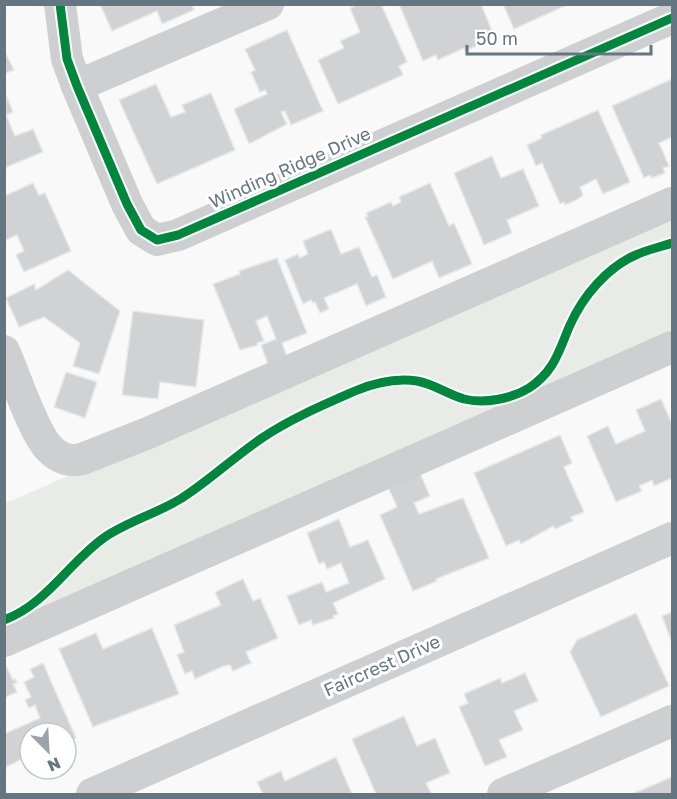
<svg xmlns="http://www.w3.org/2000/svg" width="677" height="799" font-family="'Golos Text',sans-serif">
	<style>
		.green { fill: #e8ebe6 }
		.building { fill: #d0d2d3; stroke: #e8e8e8; stroke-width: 1.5 }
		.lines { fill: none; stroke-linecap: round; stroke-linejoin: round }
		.minor { stroke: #cecfd0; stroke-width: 32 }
		.cycleway-casing { stroke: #fff; stroke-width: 13 }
		.cycleway { stroke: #00873e; stroke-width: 9 }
		.labels { text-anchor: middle; stroke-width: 6; stroke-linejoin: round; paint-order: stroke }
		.street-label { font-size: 18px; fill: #657683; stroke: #fff }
	</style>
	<rect width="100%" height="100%" fill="#f9f9f9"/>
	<polygon class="green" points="672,212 672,352 5,646 4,504"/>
	<g class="building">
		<polygon points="100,4 191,4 194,10 162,24 157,11 112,31"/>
		<polygon points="359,4 381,4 407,62 399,66 403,75 338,104 318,60 344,48 340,41 360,32 350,8"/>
		<polygon points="399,4 481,4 492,31 478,37 481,44 465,51 464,48 438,60 436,55 423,61"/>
		<polygon points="503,4 569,4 514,29"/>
		<polygon points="287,30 323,111 291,125 285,111 281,112 287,124 249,144 234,109 267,94 265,90 260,92 251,72 255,70 245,49"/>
		<polygon points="4,50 14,70 4,74"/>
		<polygon points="672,79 672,137 659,143 669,166 663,168 665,173 652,178 650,175 644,178 612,106"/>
		<polygon points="156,84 171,117 185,112 182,105 211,93 235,150 157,184 119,100"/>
		<polygon points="6,95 13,112 6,115 15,136 33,129 43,152 4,168"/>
		<polygon points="598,110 630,182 603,194 596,179 580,187 583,195 578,199 565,205 564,202 560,204 542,163 536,166 527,145 542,138 541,135"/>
		<polygon points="492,156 501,178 523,169 539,206 507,220 512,233 484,245 454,173"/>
		<polygon points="33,183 39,195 45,193 71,251 24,272 16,255 24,251 17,235 4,241 4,196"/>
		<polygon points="430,183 449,226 454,223 472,264 439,278 432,261 393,279 365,217 368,216 366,213 391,202 393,206 401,202 399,197"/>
		<polygon points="331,229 341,254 359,247 372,277 377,275 386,297 366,306 357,284 324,298 329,309 320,313 315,302 313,303 311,300 303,304 285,260 298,254 299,258 308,254 303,241"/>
		<polygon points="277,258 307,333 282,343 288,359 269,367 261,345 276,339 267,316 256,321 264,341 257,343 258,345 240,350 213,284 240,274 239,271"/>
		<polygon points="68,270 120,311 99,374 73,366 80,343 44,317 19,327 6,298 34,284 36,290"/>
		<polygon points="133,311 204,320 196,387 160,382 158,399 122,395"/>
		<polygon points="66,372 97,382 85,418 54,407"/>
		<polygon points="661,399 672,424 672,478 654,486 652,480 639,486 642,491 616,502 587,436 608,426 616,444 645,431 636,410"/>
		<polygon points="560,435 572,463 564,467 584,512 571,517 573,521 555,529 553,526 521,544 519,540 506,546 474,473"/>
		<polygon points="419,471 430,496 414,503 419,514 463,498 489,558 436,579 437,581 413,591 380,515 397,507 387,485"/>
		<polygon points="339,519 350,547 368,540 385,579 333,603 338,614 333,616 334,618 313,625 311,620 299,625 287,596 322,582 326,592 349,583 341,563 327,569 324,562 319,564 307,533"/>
		<polygon points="243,579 253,601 260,598 278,638 246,652 251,663 233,671 230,665 224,666 195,679 192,671 185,674 177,655 184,652 174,625 221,605 215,592"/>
		<polygon points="672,612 672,643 662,616"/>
		<polygon points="636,613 669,686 601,717 570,652 577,640"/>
		<polygon points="152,628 179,694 93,727 59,649 96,633 103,649"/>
		<polygon points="4,662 13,680 15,679 17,683 13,684 17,692 4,698"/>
		<polygon points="43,663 76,738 66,742 66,733 30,733 30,755 4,768 4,734 40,718 35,705 29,708 25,700 31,697 24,682 34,677 30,669"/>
		<polygon points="525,673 538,701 514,711 523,730 499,740 507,757 485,766 459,707 468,703 464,694 500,678 502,683"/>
		<polygon points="404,716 417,746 435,738 450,773 426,783 431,793 427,794 376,794 352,739"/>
		<polygon points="336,757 352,794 263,794 257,782 281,771 285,781"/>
		<polygon points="672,777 672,794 632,794"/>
	</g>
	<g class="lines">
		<g class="minor">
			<polyline points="60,4 67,59 77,86 127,204 141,230 157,240 178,235 672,18"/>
			<polyline points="77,86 268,4"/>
			<path d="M4 351C15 375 32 429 48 447 58 458 68 462 82 459L148 433 672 203"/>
			<polyline points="4,641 672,347"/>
			<polyline points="92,794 672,538"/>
			<polyline points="503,794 672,721"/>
		</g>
		<g class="cycleway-casing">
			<g id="cycleway">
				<polyline points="60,4 67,59 77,86 127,204 141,230 157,240 178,235 672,18"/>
				<path d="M4 620C47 604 69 562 105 537 129 521 158 513 182 498 210 480 234 457 262 438 290 419 323 405 355 391 374 383 396 378 417 381 434 384 447 394 464 399 484 404 511 399 529 388 555 371 559 350 570 325 583 296 608 266 638 254 649 249 661 247 672 243"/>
			</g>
		</g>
		<use href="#cycleway" class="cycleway"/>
	</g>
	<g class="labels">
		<g class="street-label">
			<text transform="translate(290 168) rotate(-24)" y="6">Winding Ridge Drive</text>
			<text transform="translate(382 666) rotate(-24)" y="6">Faircrest Drive</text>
		</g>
	</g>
	<rect width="677" height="799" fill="none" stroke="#657683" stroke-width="12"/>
	<g transform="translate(48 751) rotate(156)"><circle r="28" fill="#ffffff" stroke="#c1c8cd" stroke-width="1.5"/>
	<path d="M0-4.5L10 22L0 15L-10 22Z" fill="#99a4ac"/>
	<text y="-9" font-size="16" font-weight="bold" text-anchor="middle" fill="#657683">N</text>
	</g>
	<path d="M467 45v9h184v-9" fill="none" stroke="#657683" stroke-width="3"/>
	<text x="476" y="45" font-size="18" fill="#657683" stroke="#ffffff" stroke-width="4.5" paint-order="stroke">50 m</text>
</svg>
